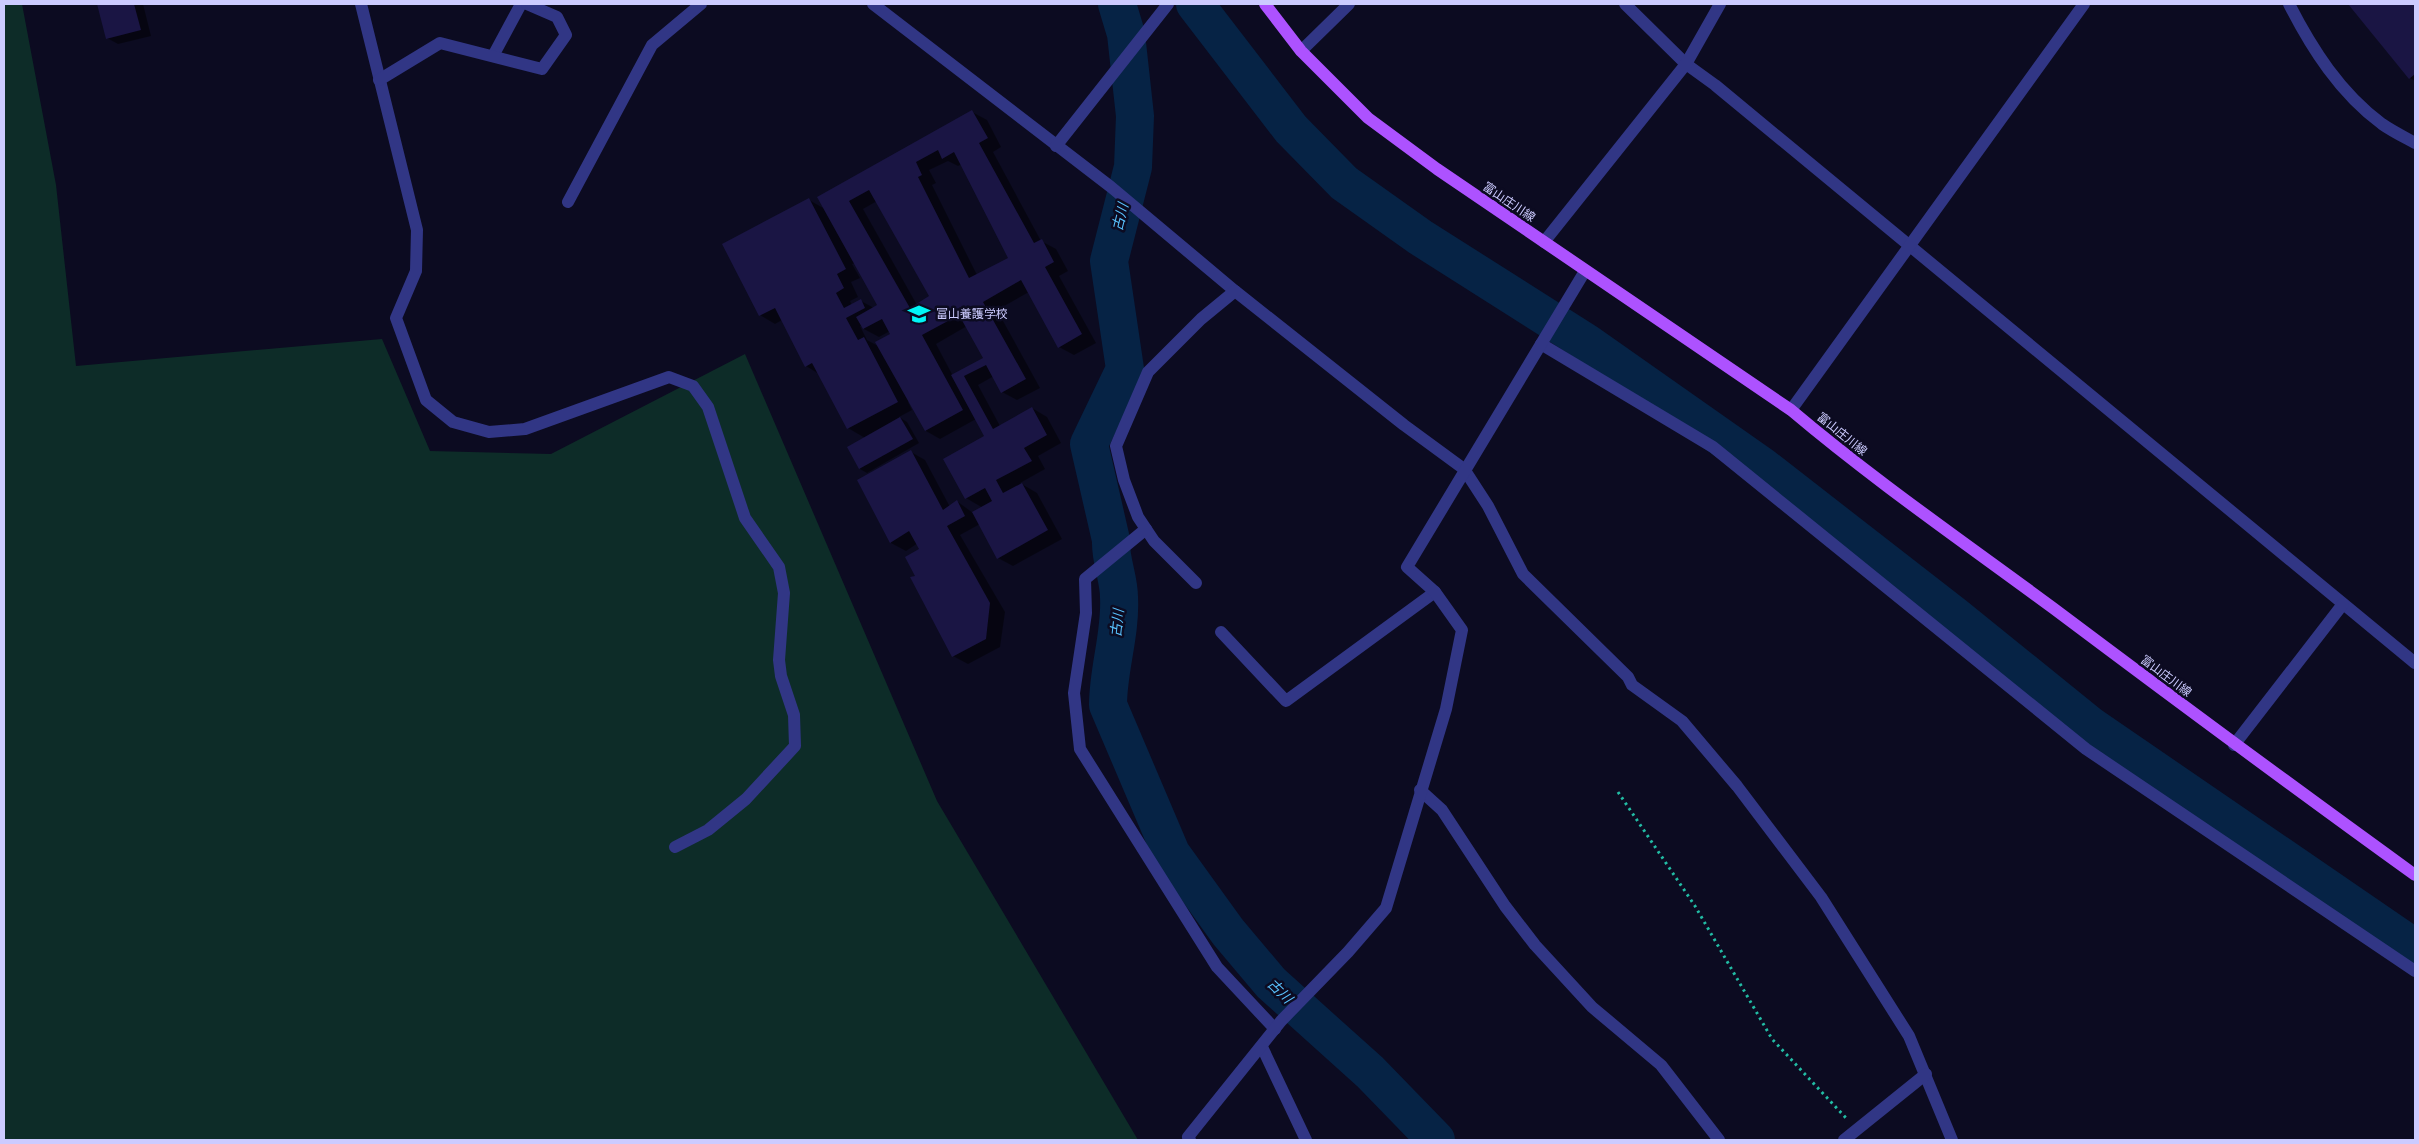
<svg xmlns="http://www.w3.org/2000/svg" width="2419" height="1144" font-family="Poppins,'Noto Sans JP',sans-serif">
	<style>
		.green { fill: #0d2c28 }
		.shadow { fill: #0007; fill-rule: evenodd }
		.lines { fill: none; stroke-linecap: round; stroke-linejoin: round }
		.river { stroke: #062345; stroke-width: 38 }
		.building { fill: #1a1544; fill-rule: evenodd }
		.path { stroke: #22bca4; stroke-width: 3; stroke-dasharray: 2.5 4; stroke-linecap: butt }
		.street { stroke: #313685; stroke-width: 12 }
		.primary { stroke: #ad52ff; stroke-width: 12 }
		.labels { text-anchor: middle; stroke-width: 5; stroke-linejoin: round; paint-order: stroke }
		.street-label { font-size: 12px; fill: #cccbff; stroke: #0c0b21 }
		.poi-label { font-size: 12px; fill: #cccbff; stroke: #0c0b21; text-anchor: start }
		.water-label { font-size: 14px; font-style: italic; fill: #59c3ff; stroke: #0c0b21 }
	</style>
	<rect width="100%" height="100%" fill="#0c0b21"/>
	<polygon class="green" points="4,4 22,4 56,185 76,366 382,339 430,451 551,454 745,354 937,801 1138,1140 4,1140"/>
	<g class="shadow">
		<polygon points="98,4 143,4 151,36 118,44 107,38"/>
		<polygon points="2350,4 2415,4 2415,81 2410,78"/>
		<path d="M972 112 987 120 1001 147 993 152 1041 241 1056 249 1068 271 1059 276 1096 343 1074 355 1059 347 1029 292 997 310 1040 388 1017 400 1002 392 994 376 978 385 1000 426 1032 408 1047 417 1061 443 1038 456 1045 469 1020 483 1037 493 1062 539 1013 566 998 558 980 524 960 535 1005 612 1000 647 968 664 953 656 917 576 921 549 918 543 906 551 891 543 859 480 911 452 925 460 950 507 958 502 973 513 983 508 966 498 986 436 976 419 940 439 926 431 910 401 908 402 912 410 899 417 907 422 919 443 867 473 860 469 865 438 848 428 819 374 806 366 782 320 775 324 760 315 809 200 825 209ZM948 161 958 166 962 164 1010 258 977 275 932 185 936 183 929 170ZM877 201 931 297 917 305 863 209ZM855 263 878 306 874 308 861 301 852 306 850 301 858 297 851 282 860 278 852 264ZM862 325 864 329 879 337 890 331 892 334 880 347 867 340 860 326ZM967 326 985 358 953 376 936 344Z"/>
	</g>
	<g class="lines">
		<g class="river">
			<path d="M1117 4 1126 34 1135 116 1133 167 1109 261 1125 369 1089 444 1111 540C1110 560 1119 578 1119 597 1121 634 1108 669 1108 705L1171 853 1228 932 1271 983 1370 1072 1436 1140"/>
			<polyline points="1195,4 1291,129 1344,183 1420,237 1587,343 1762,466 1955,616 2091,726 2415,948"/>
		</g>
	</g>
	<g class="building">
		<polygon points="97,4 134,4 141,30 106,39"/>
		<polygon points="2348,4 2415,4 2415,74 2409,79"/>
		<path d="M972 110 988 138 979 143 1034 243 1042 239 1054 262 1045 267 1082 334 1058 348 1021 280 983 302 1026 379 1001 393 986 365 964 376 993 429 1032 407 1047 435 1024 448 1032 461 996 480 1003 493 1022 483 1048 530 997 559 972 512 992 501 985 488 965 499 943 459 984 436 951 375 983 358 959 315 922 335 963 410 925 431 875 342 890 334 882 319 863 329 856 317 877 305 817 197ZM938 150 942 159 954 152 1008 258 969 278 918 177 922 175 916 162ZM869 190 929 296 910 308 849 201Z"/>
		<polygon points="809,198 846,269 837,274 844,288 836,293 844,308 861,299 865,308 846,318 858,340 864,337 898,402 847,429 812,363 805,367 775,308 759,316 722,244"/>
		<polygon points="900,417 913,439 859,469 847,447"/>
		<polygon points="911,450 943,510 957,500 965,516 947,526 990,603 986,639 952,657 910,577 915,576 905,557 919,549 909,531 890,543 857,480"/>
	</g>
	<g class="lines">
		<polyline class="path" points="1618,792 1695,906 1772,1039 1846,1118"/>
		<g class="street">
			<polyline points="361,4 417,230 416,271 396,318 426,400 453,422 489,432 525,429 669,377 693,386 708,407 745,518 779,567 784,593 779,660 781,676 794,715 795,746 746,799 708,830 675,847"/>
			<polyline points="873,4 1111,187 1235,291 1404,425 1464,469 1488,506 1523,574 1628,677 1632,685 1682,721 1737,786 1821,897 1909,1036 1952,1140"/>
			<polyline points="1625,4 1686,64 1715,85 2415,663"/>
			<path d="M2289 4C2312 49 2340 93 2382 124 2392 131 2404 137 2415 143"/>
			<polyline points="1301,51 1349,4"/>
			<polyline points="493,56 521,4"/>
			<polyline points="379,80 440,43 542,69 566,35 557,17 527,4"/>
			<polyline points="1056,146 1168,4"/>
			<polyline points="568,202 652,45 701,4"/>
			<polyline points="1544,242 1686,64 1720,4"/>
			<polyline points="1541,344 1713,447 2086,749 2415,971"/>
			<polyline points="1791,410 2084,4"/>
			<polyline points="1146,529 1085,579 1086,613 1074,693 1080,749 1217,967 1275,1029"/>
			<polyline points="1196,583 1154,541 1138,517 1124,480 1116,446 1148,372 1201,319 1235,291"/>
			<polyline points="1221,632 1286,701 1435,592"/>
			<polyline points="2234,745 2343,604"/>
			<polyline points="1420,790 1442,810 1505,906 1535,945 1592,1007 1661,1065 1719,1140"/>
			<polyline points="1262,1047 1306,1140"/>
			<polyline points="1190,1140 1188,1137 1281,1021 1348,952 1386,908 1446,709 1462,630 1435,592 1407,567 1585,271"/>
			<polyline points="1844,1140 1926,1074"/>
		</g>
		<path class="primary" d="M1265 4 1301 51 1368 118 1437 169 1791 410C1875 481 1965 543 2053 608 2173 698 2293 787 2415 875"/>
	</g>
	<defs>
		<g id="school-bare" transform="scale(1.725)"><path d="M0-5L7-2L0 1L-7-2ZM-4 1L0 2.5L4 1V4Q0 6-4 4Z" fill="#00f6f6" stroke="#0c0b21" stroke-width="2.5" paint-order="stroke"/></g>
	</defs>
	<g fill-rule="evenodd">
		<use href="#school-bare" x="919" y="314"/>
	</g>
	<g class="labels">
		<g class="street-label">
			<text transform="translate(1509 202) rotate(34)" y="4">富山庄川線</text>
			<text transform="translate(1842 434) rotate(39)" y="4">富山庄川線</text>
			<text transform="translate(2166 676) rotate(37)" y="4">富山庄川線</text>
		</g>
		<g class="poi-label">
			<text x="936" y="318">富山養護学校</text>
		</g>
		<g class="water-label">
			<text transform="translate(1120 217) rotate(-76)" y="5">古川</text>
			<text transform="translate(1117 623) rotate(-84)" y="5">古川</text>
			<text transform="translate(1280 991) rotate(44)" y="5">古川</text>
		</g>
	</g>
	<rect width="2419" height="1144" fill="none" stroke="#cccbff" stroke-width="10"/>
</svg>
